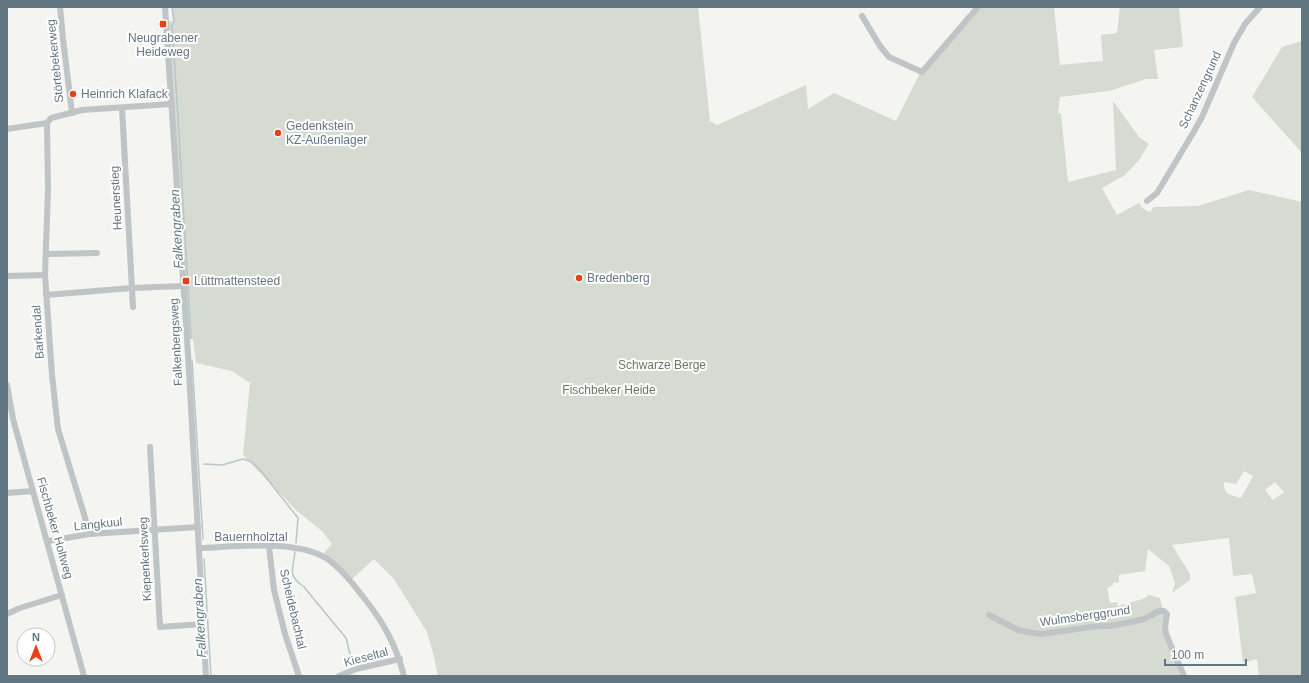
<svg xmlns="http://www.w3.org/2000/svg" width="1309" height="683" font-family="Helvetica,sans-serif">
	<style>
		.green { fill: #d5dbd1; fill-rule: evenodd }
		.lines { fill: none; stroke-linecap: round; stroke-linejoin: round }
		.stream { stroke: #b8c6ca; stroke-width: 1.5 }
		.minor { stroke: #bfc4c6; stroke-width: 6 }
		.poi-dot { fill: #ea401a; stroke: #fff; stroke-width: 1.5 }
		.labels { text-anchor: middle; stroke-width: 4; stroke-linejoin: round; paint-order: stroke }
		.poi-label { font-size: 12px; fill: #627682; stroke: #fff; text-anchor: start }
		.street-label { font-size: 12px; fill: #627682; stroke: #fff }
		.park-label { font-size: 12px; fill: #677961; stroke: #fff }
		.water-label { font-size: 13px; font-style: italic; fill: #5d7880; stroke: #fff }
	</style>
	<rect width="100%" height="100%" fill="#f4f4f0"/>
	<g class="green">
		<path d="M167 7H698L710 121 717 125 806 85 808 109 834 93 896 121 919 75 975 7H1054L1060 65 1103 61 1101 35 1117 33 1120 7H1179L1183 47 1154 50 1158 79H1146L1109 91 1060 97 1058 113 1061 114 1068 182 1116 170 1113 101 1139 137 1149 144 1139 160 1125 175 1102 188 1117 215 1139 203 1142 208 1150 212 1154 207 1198 206 1249 190 1302 202V676H1259L1257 659 1243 663 1235 597 1256 593 1252 574 1233 576 1229 538 1172 545 1190 574V580L1172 593 1175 583 1169 566 1148 549 1145 571 1119 575V582L1113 583V585L1107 588 1110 603 1117 602 1118 606 1143 599 1149 595 1160 598 1163 611H1165V627L1184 676H438L433 653 427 632 394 579 374 559 352 579 324 553 332 544 322 531 297 511 243 455 250 383 232 371 196 363 193 339H189L168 22 173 21 172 8H167ZM1244 471 1253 476 1241 498C1229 494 1224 496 1224 482L1236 484ZM1275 482 1284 492 1273 500 1265 490Z"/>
		<polygon points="1302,41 1302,153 1252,97 1282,47"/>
	</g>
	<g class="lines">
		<g class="stream">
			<polyline points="172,7 174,21 172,26 178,117"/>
			<polyline points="178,119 191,338"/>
			<polyline points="192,360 203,539"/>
			<polyline points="204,464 222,465 243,459 252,462 261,471 298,518 296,543"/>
			<path d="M295 552C293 570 287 575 304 587L346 638 353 666"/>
			<polyline points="204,559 211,676"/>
			<polyline points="354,675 354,676"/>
		</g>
		<g class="minor">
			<polyline points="60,7 63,39 72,113"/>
			<polyline points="165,7 188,354 206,676"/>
			<polyline points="862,16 880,46 889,57 922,72 978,7"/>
			<polyline points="122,108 133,307"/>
			<polyline points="47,123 48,190 45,275 52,375 58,429 90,534"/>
			<polyline points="7,129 47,123 51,118 82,110 171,104"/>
			<polyline points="1147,201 1157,193 1193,133 1202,117 1234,43 1245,24 1260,7"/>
			<polyline points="46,254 97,253"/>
			<polyline points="7,276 45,275"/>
			<polyline points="46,295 132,288 184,286"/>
			<polyline points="7,385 13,419 84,676"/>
			<polyline points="150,447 160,627 203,624"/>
			<polyline points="7,493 33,491"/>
			<polyline points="48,541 90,534 198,527"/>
			<polyline points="269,546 274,590 285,634 299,676"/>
			<path d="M199 548C235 547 295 539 326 558 341 568 353 584 364 598 384 623 396 645 404 676"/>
			<polyline points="7,614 20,608 62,595"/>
			<polyline points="989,615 1018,630 1028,632 1041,634 1098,626 1111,626 1144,619 1159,611 1164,611 1167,614 1165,627 1166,634 1184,676"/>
			<polyline points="339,676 356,669 400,659"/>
		</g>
	</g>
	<g class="poi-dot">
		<rect x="159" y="20" width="8" height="8" rx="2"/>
		<circle cx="73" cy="94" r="4"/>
		<circle cx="278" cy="133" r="4"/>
		<circle cx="579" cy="278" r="4"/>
		<rect x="182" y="277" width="8" height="8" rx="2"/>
	</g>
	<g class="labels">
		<g class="poi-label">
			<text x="163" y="42" text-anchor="middle">Neugrabener<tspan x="163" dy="14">Heideweg</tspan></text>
			<text x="81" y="98">Heinrich Klafack</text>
			<text x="286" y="130">Gedenkstein<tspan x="286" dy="14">KZ-Außenlager</tspan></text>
			<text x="587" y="282">Bredenberg</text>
			<text x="194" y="285">Lüttmattensteed</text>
		</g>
		<g class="street-label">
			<text transform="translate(55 61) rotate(-96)" y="4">Störtebekerweg</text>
			<text transform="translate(1200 90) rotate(-65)" y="4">Schanzengrund</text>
			<text transform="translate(116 198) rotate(-93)" y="4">Heunerstieg</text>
			<text transform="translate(38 332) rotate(-94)" y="4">Barkendal</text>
			<text transform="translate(176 342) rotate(-93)" y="4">Falkenbergsweg</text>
			<text transform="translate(98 524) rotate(-6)" y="4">Langkuul</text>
			<text transform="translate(55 528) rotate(74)" y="4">Fischbeker Holtweg</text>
			<text x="251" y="541">Bauernholztal</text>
			<text transform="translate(145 559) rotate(-93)" y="4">Kiepenkerlsweg</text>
			<text transform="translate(293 609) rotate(77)" y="4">Scheidebachtal</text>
			<text transform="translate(1085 616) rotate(-8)" y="4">Wulmsberggrund</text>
			<text transform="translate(366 657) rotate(-15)" y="4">Kieseltal</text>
		</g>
		<g class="park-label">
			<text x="662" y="369">Schwarze Berge</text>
			<text x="609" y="394">Fischbeker Heide</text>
		</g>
		<g class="water-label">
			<text transform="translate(176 229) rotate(-93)" y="5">Falkengraben</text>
			<text transform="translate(199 618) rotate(-93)" y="5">Falkengraben</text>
		</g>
	</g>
	<rect width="1309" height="683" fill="none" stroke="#627682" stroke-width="16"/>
	<g transform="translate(36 647)"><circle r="19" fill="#ffffff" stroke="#c0c8cd"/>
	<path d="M0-3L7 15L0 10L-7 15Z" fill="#ea401a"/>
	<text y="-6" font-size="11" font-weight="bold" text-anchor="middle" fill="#627682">N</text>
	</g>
	<path d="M1165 659v6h81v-6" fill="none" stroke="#627682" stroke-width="2"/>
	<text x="1171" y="659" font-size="12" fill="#627682" stroke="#ffffff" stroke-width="3" paint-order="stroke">100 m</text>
</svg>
